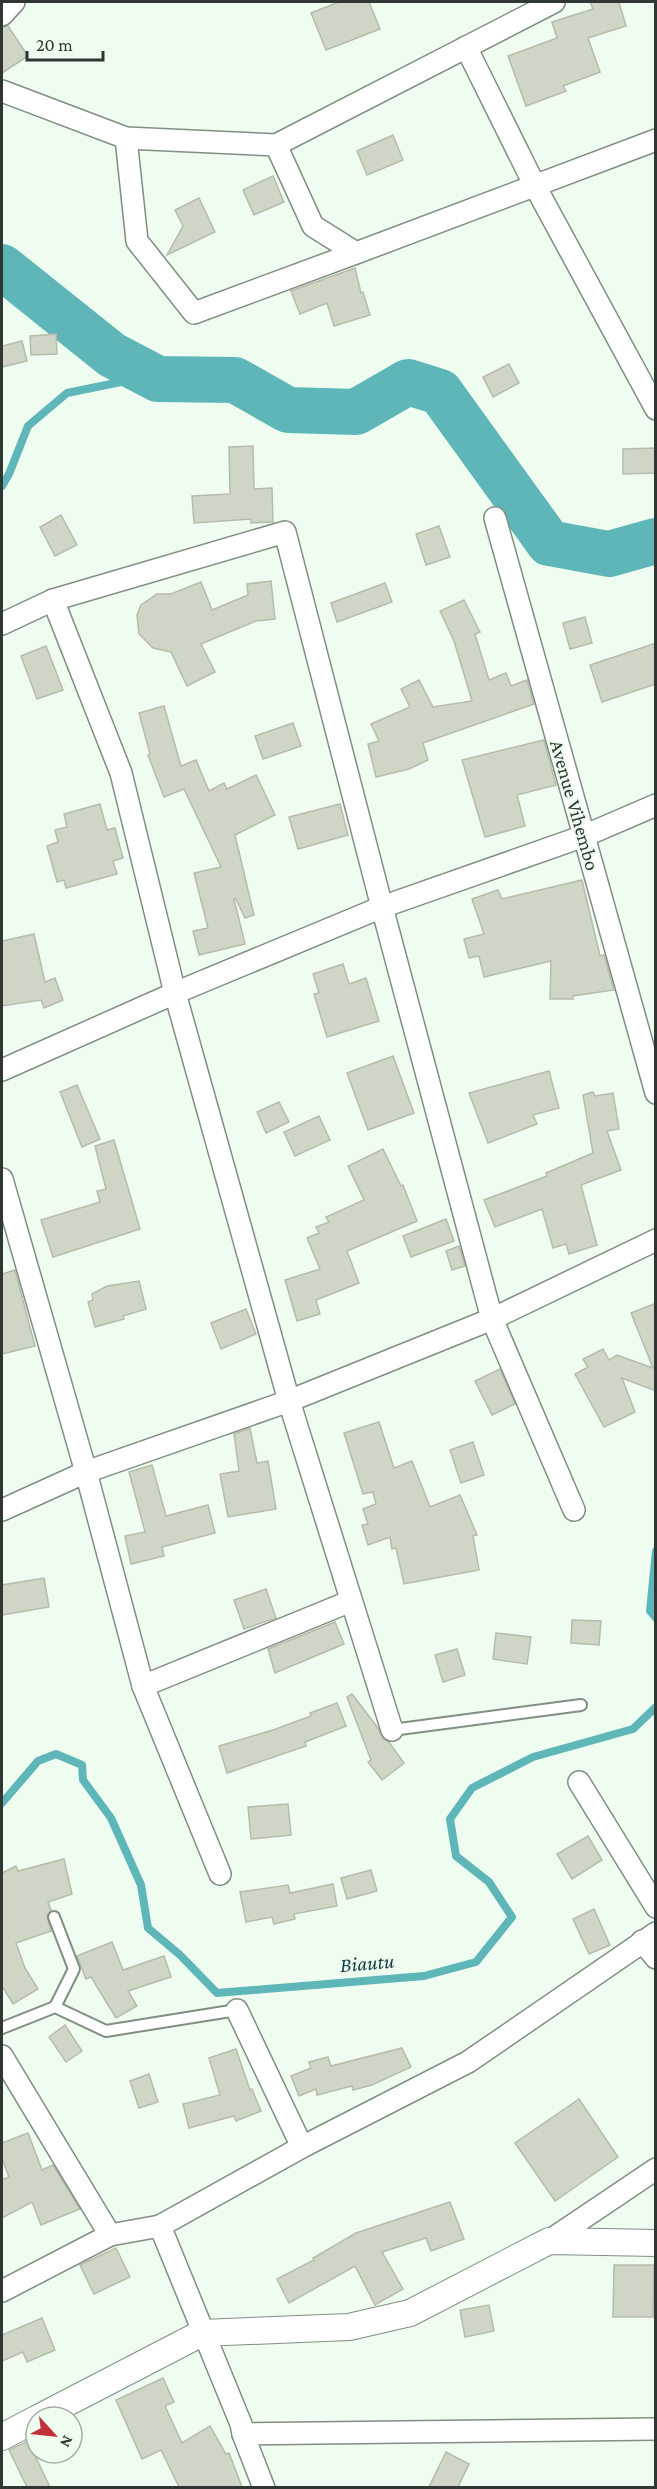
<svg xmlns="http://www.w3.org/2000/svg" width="657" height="2489" font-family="'Crimson Pro',serif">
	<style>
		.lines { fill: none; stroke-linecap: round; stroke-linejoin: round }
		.stream { stroke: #5fb6b8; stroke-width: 8 }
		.river { stroke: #5fb6b8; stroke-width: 46 }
		.building { fill: #d0d6c6; stroke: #b6bcac; stroke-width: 1.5 }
		.service-casing { stroke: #818e82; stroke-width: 14 }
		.minor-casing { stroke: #818e82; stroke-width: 24 }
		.tertiary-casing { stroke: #818e82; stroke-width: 28 }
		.service { stroke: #fff; stroke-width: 10 }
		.minor { stroke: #fff; stroke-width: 21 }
		.tertiary { stroke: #fff; stroke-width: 26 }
		.labels { text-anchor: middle; stroke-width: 4.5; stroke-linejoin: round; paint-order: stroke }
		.street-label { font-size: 20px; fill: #303631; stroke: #effdf1 }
		.water-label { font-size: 21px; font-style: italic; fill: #153f40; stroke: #effdf1 }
	</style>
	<rect width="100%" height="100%" fill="#effdf1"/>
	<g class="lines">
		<g class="stream">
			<polyline points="2,486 9,474 28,426 67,393 121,382 158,379"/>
			<polyline points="656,1551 650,1611 656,1618"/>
			<polyline points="2,1803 38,1761 56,1754 82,1765 83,1780 111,1818 141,1885 148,1928 180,1955 217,1993 424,1976 476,1962 512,1917 489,1882 456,1856 450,1819 472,1788 533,1757 633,1729 656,1707"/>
		</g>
		<polyline class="river" points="2,267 112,355 158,379 235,380 288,410 356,412 408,382 440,392 549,543 609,554 656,541"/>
	</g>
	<g class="building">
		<polygon points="339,2 369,2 380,29 326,50 311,13"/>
		<polygon points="590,2 619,2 626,26 588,38 600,72 563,86 566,91 526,106 508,56 557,38 552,22 593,9"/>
		<polygon points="8,26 28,56 2,73 2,27"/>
		<polygon points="393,135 403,160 367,175 357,151"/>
		<polygon points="273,176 284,202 254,215 243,190"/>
		<polygon points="199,198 215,232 167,255 183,226 175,210"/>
		<polygon points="355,268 361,293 363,292 370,315 334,326 327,303 300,314 291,291"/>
		<polygon points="56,334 57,354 31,355 30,336"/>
		<polygon points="22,341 27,361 2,367 2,346"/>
		<polygon points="509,364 519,383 493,397 483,377"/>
		<polygon points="253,446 254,489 272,488 273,522 251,523 251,519 194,523 192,496 230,494 229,447"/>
		<polygon points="656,448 656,473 623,474 623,449"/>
		<polygon points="61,515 77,545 55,556 40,527"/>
		<polygon points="439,526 450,557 426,565 416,534"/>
		<polygon points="271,581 275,619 256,621 201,644 215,672 187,686 171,652 153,648 139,634 137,615 141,605 157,594 171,594 201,582 212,610 248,595 247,584"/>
		<polygon points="385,583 392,602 337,622 331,603"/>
		<polygon points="464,600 480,632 475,634 489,680 506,673 511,686 527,680 534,704 423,743 428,760 409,769 376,777 368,744 379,741 371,724 410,707 401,689 419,680 433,707 472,701 454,641 440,611"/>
		<polygon points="585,617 592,643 570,649 563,623"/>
		<polygon points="656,643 656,684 602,702 590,665"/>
		<polygon points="46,646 63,690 37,699 21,656"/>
		<polygon points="164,706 181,766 196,760 209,791 224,783 227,789 256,775 275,815 235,835 254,915 245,918 236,899 234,899 245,944 199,955 193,931 208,928 194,873 221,867 184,789 164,797 148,755 150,754 139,713"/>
		<polygon points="293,723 301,746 263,759 255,736"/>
		<polygon points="544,740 556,785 517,795 525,826 485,837 462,760"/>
		<polygon points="100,804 107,830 115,828 123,858 113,861 117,874 66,888 64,880 57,882 47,846 58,842 55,830 67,827 64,814"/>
		<polygon points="340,804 348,835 298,849 289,817"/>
		<polygon points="582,880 600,956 604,955 614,990 573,996 573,999 550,999 551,961 484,977 479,956 469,958 464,939 484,934 472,899 498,890 502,899"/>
		<polygon points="34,934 45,982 55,978 63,1000 44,1008 41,1000 2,1006 2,941"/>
		<polygon points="343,964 349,984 366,978 379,1021 327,1037 314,994 319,993 313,974"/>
		<polygon points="393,1056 414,1113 368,1130 347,1073"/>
		<polygon points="549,1071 559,1108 533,1115 537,1124 488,1143 469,1093"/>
		<polygon points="77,1085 100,1139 82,1147 60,1092"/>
		<polygon points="593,1092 595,1096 613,1093 619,1129 607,1131 621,1170 581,1185 597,1245 569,1254 566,1244 553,1248 542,1209 495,1227 484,1200 547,1176 546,1173 593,1153 583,1095"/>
		<polygon points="279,1102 289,1122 266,1133 257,1112"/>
		<polygon points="319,1116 330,1140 295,1156 284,1132"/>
		<polygon points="114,1140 140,1229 53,1257 41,1220 100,1202 97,1191 106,1189 95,1146"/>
		<polygon points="383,1149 401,1186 403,1185 417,1221 347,1251 359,1283 316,1300 320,1314 297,1321 285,1280 320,1269 307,1238 319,1233 316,1227 329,1222 326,1217 364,1200 348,1166"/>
		<polygon points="446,1219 454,1241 411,1257 403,1236"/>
		<polygon points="459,1246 465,1266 452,1270 446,1251"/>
		<polygon points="15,1270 35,1346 2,1354 2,1274"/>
		<polygon points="139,1281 146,1309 123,1316 124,1319 95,1327 88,1302 93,1300 92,1294 107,1286"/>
		<polygon points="656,1303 656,1391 622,1378 635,1412 604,1427 575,1374 588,1367 583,1359 603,1349 609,1360 617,1355 653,1368 631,1313"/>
		<polygon points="246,1309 256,1334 221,1349 211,1323"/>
		<polygon points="500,1369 515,1404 492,1415 475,1381"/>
		<polygon points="379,1422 394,1468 412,1461 430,1507 460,1495 477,1535 473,1536 479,1570 404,1584 396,1548 392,1549 390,1537 368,1545 362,1525 368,1524 363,1509 376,1504 373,1492 363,1494 344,1433"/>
		<polygon points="250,1428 257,1463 268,1461 276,1509 228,1517 220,1474 239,1471 234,1434"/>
		<polygon points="473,1442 484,1475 461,1483 450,1450"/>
		<polygon points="152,1465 166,1516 208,1505 215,1533 162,1547 164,1556 131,1564 125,1536 145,1532 129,1472"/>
		<polygon points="44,1578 49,1607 2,1615 2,1585"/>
		<polygon points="266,1589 276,1618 244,1629 234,1600"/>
		<polygon points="572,1620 601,1621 599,1645 571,1643"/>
		<polygon points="335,1622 344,1644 275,1673 268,1649"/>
		<polygon points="496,1633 531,1637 527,1664 493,1659"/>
		<polygon points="457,1649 465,1675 443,1682 435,1655"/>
		<polygon points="352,1694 378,1728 383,1739 389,1742 404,1763 382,1780 368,1762 371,1760 347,1697"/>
		<polygon points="337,1703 346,1726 305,1742 306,1746 227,1773 219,1746 273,1730 311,1716 310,1713"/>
		<polygon points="288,1804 291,1835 251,1839 248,1807"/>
		<polygon points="588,1836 602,1860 572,1879 557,1854"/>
		<polygon points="64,1859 72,1894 48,1902 51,1910 47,1916 51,1931 16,1943 25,1968 38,1989 13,2004 2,1986 2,1873 16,1866 18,1871"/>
		<polygon points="371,1870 377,1891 347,1899 341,1878"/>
		<polygon points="333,1884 337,1906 294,1914 295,1919 274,1924 272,1917 246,1922 240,1892 288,1885 290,1893"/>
		<polygon points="594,1909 610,1945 589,1954 573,1919"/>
		<polygon points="112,1942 123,1970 164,1956 171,1977 128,1991 137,2006 116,2018 91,1977 86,1979 77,1956"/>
		<polygon points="65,2025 82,2051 66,2062 49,2037"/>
		<polygon points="402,2048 411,2067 372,2085 353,2090 352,2086 317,2095 316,2089 299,2096 291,2076 311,2068 309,2062 328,2057 331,2066"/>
		<polygon points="236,2049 250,2090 252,2089 261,2111 236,2121 234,2116 189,2128 183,2104 220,2095 209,2058"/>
		<polygon points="149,2074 158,2102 139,2108 130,2081"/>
		<polygon points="579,2099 618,2157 555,2201 515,2143"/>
		<polygon points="28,2133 42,2170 53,2165 80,2209 41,2225 32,2202 2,2218 2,2180 9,2177 2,2158 2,2143"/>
		<polygon points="450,2202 464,2239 431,2251 426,2238 382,2252 403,2289 375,2305 355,2266 289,2303 277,2279 314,2260 313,2258 356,2233"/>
		<polygon points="116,2248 130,2277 94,2294 80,2265"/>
		<polygon points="614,2265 654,2265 653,2317 613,2317"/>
		<polygon points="489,2305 494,2331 465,2337 460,2310"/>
		<polygon points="42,2318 55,2350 27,2362 23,2352 2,2361 2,2335"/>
		<polygon points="163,2378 174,2402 165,2406 182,2443 210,2426 226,2454 229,2453 242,2487 179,2487 161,2450 142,2459 116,2400"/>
		<polygon points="28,2441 50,2487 27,2487 9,2450"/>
		<polygon points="446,2452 469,2464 458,2487 429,2487"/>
	</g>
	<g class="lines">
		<g class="service-casing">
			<g id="service">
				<polyline points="392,1730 581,1705"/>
				<polyline points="54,1917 74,1969 55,2007"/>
				<polyline points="2,2028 55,2007 106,2031 237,2010"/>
			</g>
		</g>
		<g class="minor-casing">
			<g id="minor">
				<polyline points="2,15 14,2"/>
				<polyline points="466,47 535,186 656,409"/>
				<polyline points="2,91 126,138 276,145 313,226 356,253 656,140"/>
				<polyline points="126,138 137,241 194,313 356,253"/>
				<polyline points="276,145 554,2"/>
				<polyline points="495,518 656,1093"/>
				<polyline points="53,600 121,773 175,993 289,1401 392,1730"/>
				<polyline points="2,624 53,600 285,532 382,907 492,1319 574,1510"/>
				<polyline points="2,1070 175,993 382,907 584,836 656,805"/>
				<polyline points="2,1179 86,1472 143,1686 220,1874"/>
				<polyline points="2,1510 86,1472 289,1401 492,1319 656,1240"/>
				<polyline points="143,1686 351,1601"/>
				<polyline points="579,1782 656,1907"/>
				<polyline points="642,1941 656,1958"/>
				<polyline points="237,2010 302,2147"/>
				<polyline points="2,2056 110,2235 160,2226 241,2424 243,2434 264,2488"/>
				<polyline points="160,2226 302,2147 468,2062 656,1933"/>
				<polyline points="549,2241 656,2169"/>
				<polyline points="2,2291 110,2235"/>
				<polyline points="243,2434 656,2429"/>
			</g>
		</g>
		<g class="tertiary-casing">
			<g id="tertiary">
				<polyline points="40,2417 202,2333 349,2327 410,2313 549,2241 656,2243"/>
				<polyline points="2,2437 36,2419"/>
			</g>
		</g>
		<use href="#service" class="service"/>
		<use href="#minor" class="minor"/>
		<use href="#tertiary" class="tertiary"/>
	</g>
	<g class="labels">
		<g class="street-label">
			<text transform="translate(575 805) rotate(74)" y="7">Avenue Vihembo</text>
		</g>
		<g class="water-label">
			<text transform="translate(367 1963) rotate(-5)" y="7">Biautu</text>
		</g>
	</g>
	<rect width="657" height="2489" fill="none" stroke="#303631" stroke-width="6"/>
	<g transform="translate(54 2435) rotate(117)"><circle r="28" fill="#effdf1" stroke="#a3ada4" stroke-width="1.5"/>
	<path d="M0-4.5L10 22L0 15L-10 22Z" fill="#c13139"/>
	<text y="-9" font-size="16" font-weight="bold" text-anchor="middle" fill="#303631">N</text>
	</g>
	<path d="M27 51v9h76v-9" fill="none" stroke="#303631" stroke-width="3"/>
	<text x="36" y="51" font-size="18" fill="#303631" stroke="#effdf1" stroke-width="4.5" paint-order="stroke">20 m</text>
</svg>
